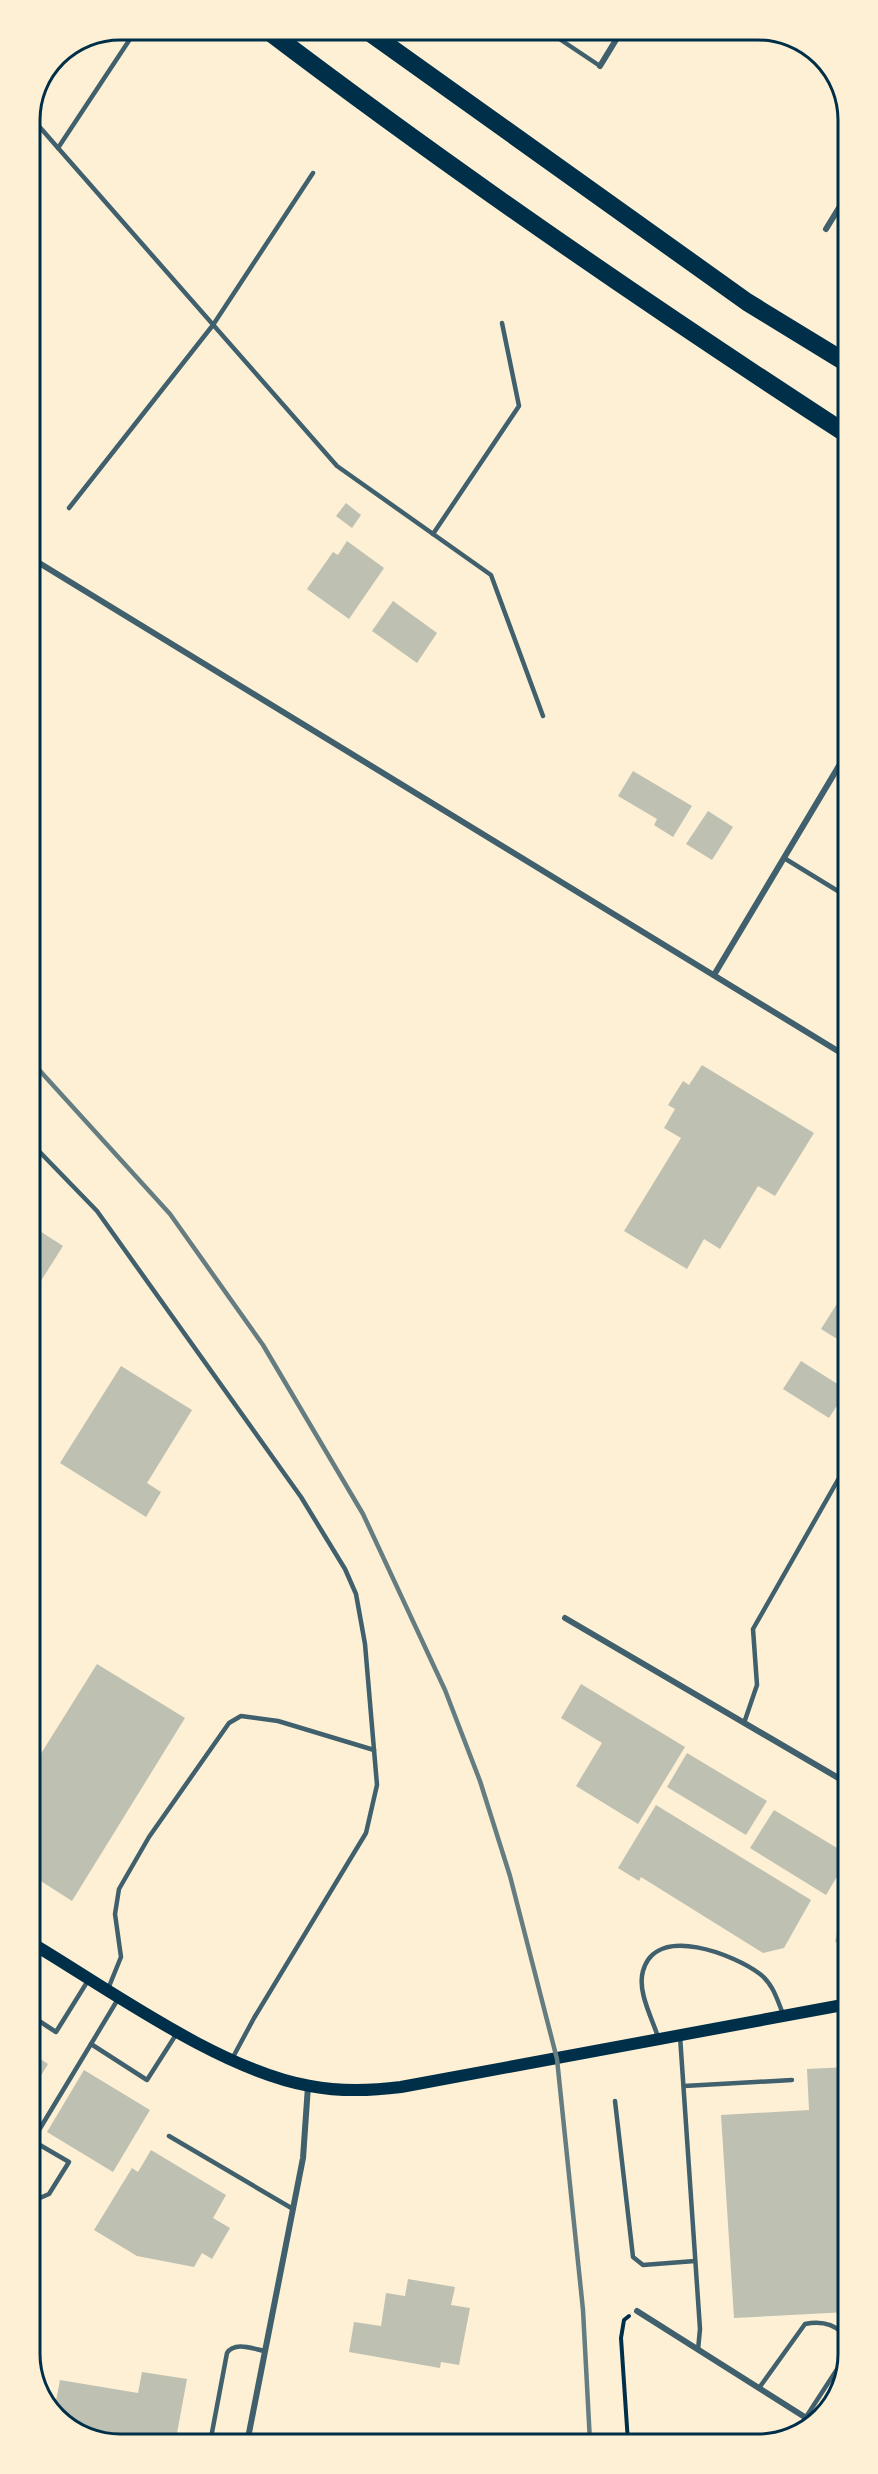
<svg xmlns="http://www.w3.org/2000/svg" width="878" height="2474" font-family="'Titillium Web',sans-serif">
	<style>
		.building { fill: #bec0b2 }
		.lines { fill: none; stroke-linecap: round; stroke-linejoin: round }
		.path { stroke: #003049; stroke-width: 4 }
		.service { stroke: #3f606c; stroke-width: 4.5 }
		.minor { stroke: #3f606c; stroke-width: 6 }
		.secondary { stroke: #003049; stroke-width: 12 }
		.motorway { stroke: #003049; stroke-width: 18 }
		.rail { stroke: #657d81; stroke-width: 4.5 }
		.rim { fill: none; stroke: #003049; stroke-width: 3 }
	</style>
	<rect width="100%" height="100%" fill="#fdf0d5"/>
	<g class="building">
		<polygon points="346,503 361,515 352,528 336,516"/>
		<polygon points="347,541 384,568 349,619 307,589 333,552 338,555"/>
		<polygon points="393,601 437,633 417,663 372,631"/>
		<polygon points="633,771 692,806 673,837 654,825 657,819 618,796"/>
		<polygon points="708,811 733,827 712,860 686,844"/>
		<polygon points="702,1065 814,1133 775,1196 758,1186 720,1249 704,1239 687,1269 624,1231 681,1138 664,1128 675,1109 668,1105 683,1081 689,1085"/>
		<polygon points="32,1226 63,1246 32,1295"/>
		<polygon points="847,1288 847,1345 821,1329"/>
		<polygon points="801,1361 847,1390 829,1418 783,1389"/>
		<polygon points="121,1366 192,1410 147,1483 161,1492 146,1517 60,1463"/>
		<polygon points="97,1664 185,1718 72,1901 33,1876 32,1768"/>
		<polygon points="581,1684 685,1747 638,1824 576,1786 602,1743 561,1718"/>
		<polygon points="687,1753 767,1801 746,1835 667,1787"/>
		<polygon points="656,1805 811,1900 784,1948 763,1953 641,1877 639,1881 618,1868"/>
		<polygon points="774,1810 847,1854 847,1860 826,1895 750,1848"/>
		<polygon points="846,1888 847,1888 847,1945 835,1942"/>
		<polygon points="33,2054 48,2064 33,2089"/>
		<polygon points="848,2067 848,2312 734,2318 721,2115 809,2110 807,2069"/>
		<polygon points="84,2070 150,2110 113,2172 47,2132"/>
		<polygon points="151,2150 226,2195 213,2218 230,2228 212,2259 202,2253 194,2267 137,2256 94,2230 132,2168 138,2172"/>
		<polygon points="408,2279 455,2287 451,2305 470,2308 459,2365 441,2362 440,2368 349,2352 354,2322 381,2326 386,2293 405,2296"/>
		<polygon points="33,2293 41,2296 34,2320 33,2320"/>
		<polygon points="142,2372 187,2379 175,2444 114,2444 61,2422 54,2411 60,2380 138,2393"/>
	</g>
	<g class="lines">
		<polyline class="path" points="628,2442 621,2338 624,2320 629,2316"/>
		<g class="service">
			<polyline points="546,30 600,66"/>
			<polyline points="30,116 337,466 491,575 543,716"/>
			<polyline points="58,148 136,30"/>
			<polyline points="69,508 213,325 313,173"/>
			<polyline points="433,534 519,406 502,323"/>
			<polyline points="784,858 846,896"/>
			<polyline points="32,1144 97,1211 301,1497 345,1569 356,1594 365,1644 377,1785 366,1833 254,2018 232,2059"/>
			<polyline points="744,1723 757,1685 753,1629 847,1464"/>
			<polyline points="108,1989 121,1957 115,1914 119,1889 149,1837 229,1723 241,1716 278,1721 374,1750"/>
			<polyline points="118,1999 91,2044 147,2080 177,2033"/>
			<polyline points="33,2017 56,2032 89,1979"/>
			<polyline points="680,2036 700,2329 698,2350"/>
			<path d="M658 2037C652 2018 637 1991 643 1971 656 1923 735 1955 760 1974 773 1984 777 1999 783 2014"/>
			<polyline points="684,2086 792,2080"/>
			<polyline points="615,2101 633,2257 643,2265 695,2261"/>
			<polyline points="169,2136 293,2209"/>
			<polyline points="33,2140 91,2044"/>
			<polyline points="33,2141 69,2162 49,2194 33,2201"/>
			<path d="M759 2388 805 2324C823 2320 840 2325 848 2342"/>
			<polyline points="806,2417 845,2357 848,2344"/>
			<path d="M210 2443 227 2353C235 2341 253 2349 265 2351"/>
		</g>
		<g class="minor">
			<polyline points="600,66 622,30"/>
			<polyline points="826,229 845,198"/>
			<polyline points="31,558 846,1056"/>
			<polyline points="714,975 846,754"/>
			<polyline points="565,1618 847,1783"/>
			<polyline points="637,2311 811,2421"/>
			<polyline points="247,2443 303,2158 308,2086"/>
		</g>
		<path class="secondary" d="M33 1944C110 1990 222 2071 310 2086 341 2092 370 2091 401 2087L848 2004"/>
		<g class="motorway">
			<path d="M267 30C454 172 648 305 845 433"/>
			<polyline points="366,30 747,302 845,362"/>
		</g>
		<polyline class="rail" points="31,1061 170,1214 263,1345 363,1514 445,1690 480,1781 510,1876 557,2059 583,2310 590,2442"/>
	</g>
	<path d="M0 0H878V2474H0ZM120 40H758A80 80 0 0 1 838 120V2354A80 80 0 0 1 758 2434H120A80 80 0 0 1 40 2354V120A80 80 0 0 1 120 40Z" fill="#fdf0d5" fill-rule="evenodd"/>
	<path class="rim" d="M120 40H758A80 80 0 0 1 838 120V2354A80 80 0 0 1 758 2434H120A80 80 0 0 1 40 2354V120A80 80 0 0 1 120 40Z"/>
</svg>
